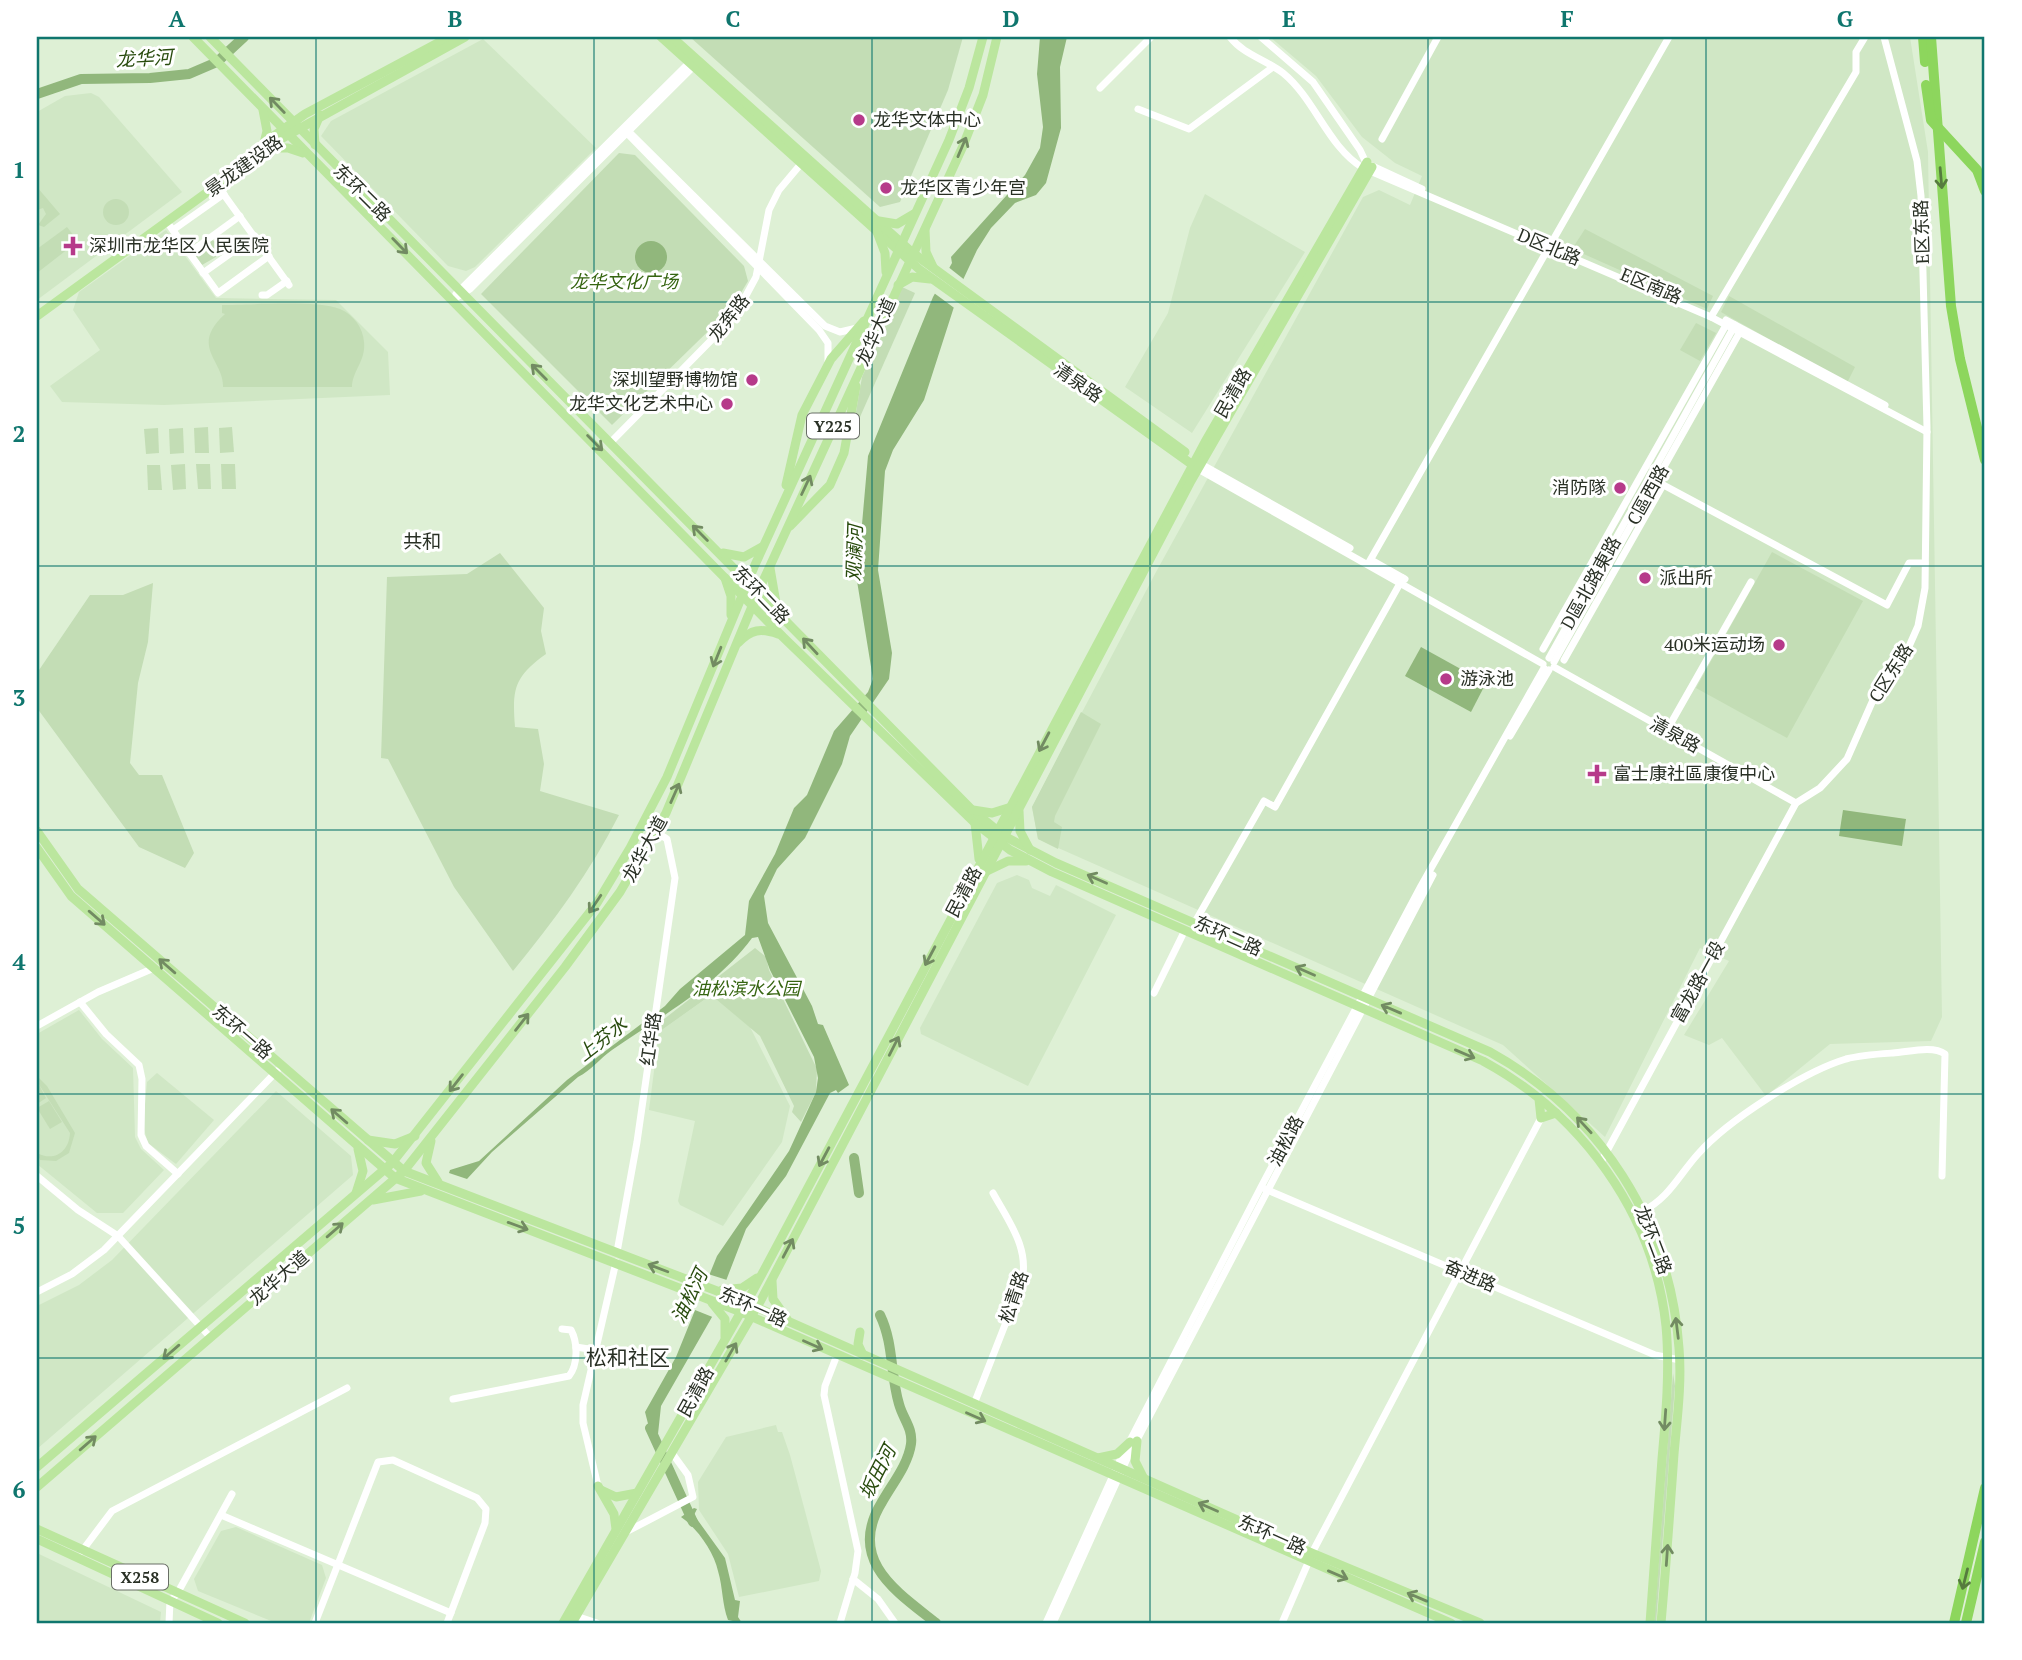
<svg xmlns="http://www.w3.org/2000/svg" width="2022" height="1660" font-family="'PT Serif','Noto Sans SC',serif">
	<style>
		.built { fill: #d0e7c5 }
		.green { fill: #c3ddb5 }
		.water { fill: #91b77c }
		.pier { fill: #def0d5 }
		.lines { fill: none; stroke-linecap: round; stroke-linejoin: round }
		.river { stroke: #91b77c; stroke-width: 10 }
		.minor { stroke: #fff; stroke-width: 7 }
		.major { stroke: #bbe69e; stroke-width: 9 }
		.highway { stroke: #8dd65d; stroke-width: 10 }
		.oneway { stroke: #728b62 }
		.oneway2 { stroke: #567b3e }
		.grid { fill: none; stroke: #0f766e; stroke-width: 2; stroke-opacity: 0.55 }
		.poi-dot { fill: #b63a8a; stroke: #fff; stroke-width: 2.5 }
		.labels { text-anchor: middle; stroke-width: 6; stroke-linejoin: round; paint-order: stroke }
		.shield { fill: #fff; stroke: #696e66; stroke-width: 2 }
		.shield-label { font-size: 16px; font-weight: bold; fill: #293025 }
		.poi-label { font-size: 18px; fill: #293025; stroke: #fff; text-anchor: start }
		.street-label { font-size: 18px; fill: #293025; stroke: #fff }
		.park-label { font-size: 18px; font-style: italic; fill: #366511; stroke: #fff }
		.water-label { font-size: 19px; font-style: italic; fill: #294c0e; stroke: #fff }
		.neighbourhood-label { font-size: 19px; fill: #293025; stroke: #fff }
		.quarter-label { font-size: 21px; fill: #293025; stroke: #fff }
		.neatline { fill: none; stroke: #0f766e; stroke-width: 2.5 }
		.grid-label { font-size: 23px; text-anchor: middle; font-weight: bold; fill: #0f766e }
	</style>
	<rect width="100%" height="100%" fill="#def0d5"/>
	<g class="built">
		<polygon points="1270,37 1910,37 1928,152 1942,1017 1931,1041 1830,1044 1766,1096 1722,1038 1709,1045 1684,1035 1729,961 1700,948 1605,1137 1503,1045 1038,839 1032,807 1156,572 1363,197 1379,190 1410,205 1422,176 1395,163 1362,137 1316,76"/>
		<polygon points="483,39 596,148 475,267 466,271 448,266 321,136 331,121"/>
		<polygon points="91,93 99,97 182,192 37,300 37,112 65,96"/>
		<polygon points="1205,194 1305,252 1192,433 1125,387 1168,313 1190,228"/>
		<polygon points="166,230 216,298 336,300 388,352 390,395 164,405 62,402 50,386 100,350 73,310 79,292"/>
		<polygon points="1017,875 1029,880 1032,888 1050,896 1056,885 1116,915 1028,1086 921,1034 920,1028 997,883"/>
		<polygon points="711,995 750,1027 790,1106 782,1142 723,1226 680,1205 678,1201 695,1121 649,1110 659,1032"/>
		<polygon points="79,1010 102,1039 133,1068 135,1137 141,1149 164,1170 123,1213 97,1213 37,1164 37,1034"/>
		<polygon points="157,1073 214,1120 176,1164 148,1143 143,1126 147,1082"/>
		<polygon points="276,1091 351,1156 353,1175 37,1449 37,1306 79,1285 112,1260"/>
		<polygon points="776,1425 778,1432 782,1432 790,1455 821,1571 819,1581 739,1597 728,1554 699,1510 698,1482 726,1437"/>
		<polygon points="236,1527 322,1565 326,1578 309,1623 276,1623 198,1591 194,1579 221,1531"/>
		<polygon points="39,1554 161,1612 160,1623 37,1623"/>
	</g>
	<g class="green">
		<polygon points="690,37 963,37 948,90 900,202 880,207"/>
		<polygon points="619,153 635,155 744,266 748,281 732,308 612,425 481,294"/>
		<polygon points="37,187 60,214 44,227 38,225 46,214 43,208 37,210"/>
		<circle cx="116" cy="212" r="13"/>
		<polygon points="67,227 74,236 73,245 37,273 37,249"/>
		<polygon points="1585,229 1713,296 1707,309 1577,251 1574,246"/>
		<polygon points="210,239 218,243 221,254 202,265 192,252"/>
		<polygon points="902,287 915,293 852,435 862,377"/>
		<polygon points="1729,296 1855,367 1847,383 1721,312"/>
		<path d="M222 305C250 305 317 300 340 309 354 315 363 328 364 342 366 361 352 371 352 387H223C224 360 189 347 225 314L222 313Z"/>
		<polygon points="1696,323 1716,333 1700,361 1680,350"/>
		<polygon points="208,427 209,453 195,453 194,428"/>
		<polygon points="232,427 234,452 220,453 219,428"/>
		<polygon points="158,428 159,453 146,454 144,429"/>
		<polygon points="183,428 184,453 170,454 169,429"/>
		<polygon points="185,464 186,489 173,490 171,465"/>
		<polygon points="196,464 210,464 211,489 198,489"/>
		<polygon points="221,464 235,464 236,489 222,489"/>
		<polygon points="147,465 160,465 162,490 148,490"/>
		<polygon points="1772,552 1863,601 1787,738 1696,688"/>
		<path d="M500 553 544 608 541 631 546 654C514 677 512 689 515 727L538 729 544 764 540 791 619 815C590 872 554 921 513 971L454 887 388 759 381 758 387 577 467 574Z"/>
		<polygon points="153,583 148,642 138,683 130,763 139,775 162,775 194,853 185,868 139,847 37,708 37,673 90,595 123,595"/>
		<polygon points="1081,712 1101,724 1055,816 1054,822 1062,827 1058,849 1038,839 1032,807"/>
		<polygon points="755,948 766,957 769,970 817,1069 816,1092 801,1122 792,1112 794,1106 760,1036 711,995 659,1032 659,1023"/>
		<path d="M37 1076 47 1086 75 1133 69 1153 56 1161 40 1160 37 1153C54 1162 69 1152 70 1133L38 1083 46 1098 37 1104Z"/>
		<polygon points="49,1101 62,1122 50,1129 37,1108"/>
		<polygon points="1673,1373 1675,1386 1656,1623 1654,1623"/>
	</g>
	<g class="water">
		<path d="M1040 37H1067L1060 67 1061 128 1046 183 1036 195 1015 203 991 228 977 250 962 282 924 400 893 450 885 471 878 570 892 653 889 679 850 736 842 764 805 838 777 869 764 896 768 923 812 1006 818 1024 823 1025 849 1085 838 1093 836 1090 830 1093 786 1176 746 1229 712 1317 661 1406 658 1434 653 1443 645 1412 676 1357 717 1256 789 1151 816 1092 818 1078 814 1057 770 970 758 937 752 938C717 986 660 1017 612 1050 599 1059 592 1070 578 1077L492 1152 467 1179 449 1173 450 1170 479 1161 567 1080 665 1006 680 989 745 935 749 901 775 854 794 808 807 795 834 731 868 692 873 679 857 581 868 456 933 297 952 263 951 257 1025 175 1040 148 1043 127 1037 74Z"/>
		<circle cx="651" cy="257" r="16"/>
		<polygon points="1421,647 1486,683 1471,712 1405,676"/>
		<polygon points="1843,810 1906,819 1902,846 1839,836"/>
		<path d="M694 1508 697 1509 694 1515 725 1558 735 1600 740 1601 738 1617 742 1623 728 1620C722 1604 723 1588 718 1571 714 1552 697 1528 681 1517Z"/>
	</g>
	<g class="pier">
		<polygon points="947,266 966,281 957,310 934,293"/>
		<polygon points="705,1273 730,1281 715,1318 690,1308"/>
	</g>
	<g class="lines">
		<g class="river">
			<polyline points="37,94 81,79 150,78 189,74 217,62 244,37"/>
			<polyline points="854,1158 859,1193"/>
			<path d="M880 1315C894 1344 890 1374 899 1404 903 1419 913 1428 911 1444 908 1465 892 1484 882 1502 846 1560 897 1592 936 1623"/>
			<polyline points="650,1428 693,1522"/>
		</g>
		<g class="minor">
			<path d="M1230 37C1244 55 1265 59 1283 73 1315 99 1328 147 1363 168L1711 317 1927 432"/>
			<polyline points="1261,37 1313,82 1360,150 1368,167"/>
			<polyline points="1100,88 1151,37"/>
			<polyline points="1138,109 1189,129 1273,67"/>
			<polyline points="626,129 825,326 840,332 857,328"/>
			<polyline points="624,130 819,330 828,343 828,361"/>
			<polyline points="1382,139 1438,37"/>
			<polyline points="1370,165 1422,189"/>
			<polyline points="217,185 289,285"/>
			<polyline points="167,222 218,293 269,256"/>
			<polyline points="173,230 224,194"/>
			<polyline points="189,253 240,216"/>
			<polyline points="203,273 255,236"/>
			<polyline points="456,294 690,62"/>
			<polyline points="262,295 267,295 287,281"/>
			<polyline points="452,300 470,289 694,66"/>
			<polyline points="1711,317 1856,72 1856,52 1865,37"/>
			<polyline points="1726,320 1885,405"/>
			<polyline points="610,443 735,316 756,277 769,210 779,190 800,165"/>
			<polyline points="1201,464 1350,548"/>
			<polyline points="1198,469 1543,664"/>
			<polyline points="1656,481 1887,605 1909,563 1925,563"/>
			<polyline points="1373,561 1405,579"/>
			<polyline points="1368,564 1669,37"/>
			<polyline points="1543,649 1726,325"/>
			<polyline points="1549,658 1735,325"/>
			<polyline points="1564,660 1663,485"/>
			<polyline points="1554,662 1741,330"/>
			<polyline points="1554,667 1796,803"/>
			<polyline points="1667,730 1751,582"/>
			<polyline points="1510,736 1549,670"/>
			<polyline points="1195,922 1264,801 1275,807 1403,578"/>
			<polyline points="1154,993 1185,930"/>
			<polyline points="80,1002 106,1034 139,1065 142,1079 141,1135 146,1146 178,1174"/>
			<polyline points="37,1026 98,992 154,968"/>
			<polyline points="1601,1162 1796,803 1820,788 1847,759 1877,691 1903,660 1918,626 1925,588 1927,427 1921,196 1917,161 1884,37"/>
			<polyline points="37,1176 78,1210 118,1236 210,1337"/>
			<polyline points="1265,1189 1655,1355 1680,1360"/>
			<path d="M1643 1211C1669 1198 1679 1175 1698 1154 1727 1121 1803 1072 1846 1059 1861 1055 1878 1054 1893 1053 1908 1052 1933 1045 1945 1054L1942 1176"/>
			<polyline points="617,1252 637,1142 675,878 667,839 656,832"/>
			<polyline points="37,1292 72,1274 104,1250 277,1071"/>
			<polyline points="576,1347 595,1350"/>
			<polyline points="837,1355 825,1386 824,1395 858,1551 855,1573 840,1623"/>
			<path d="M453 1399 569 1376C578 1365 578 1343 571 1330L562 1329"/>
			<path d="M974 1404 1021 1284C1031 1250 1009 1222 993 1193"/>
			<polyline points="598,1486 583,1423 583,1405 616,1262"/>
			<polyline points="221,1515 451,1613"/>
			<polyline points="626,1532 693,1497 688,1475 672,1453"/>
			<polyline points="82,1551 112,1511 347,1388"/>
			<polyline points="1312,1553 1541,1118"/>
			<polyline points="853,1579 878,1599 895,1623"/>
			<polyline points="576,1616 597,1623"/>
			<polyline points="169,1623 170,1601 177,1594 232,1494"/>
			<polyline points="315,1623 378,1462 393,1460 477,1498 486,1509 485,1523 447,1623"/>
			<polyline points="1046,1623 1121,1458 1261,1187 1421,886 1544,668"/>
			<polyline points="1053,1623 1126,1461 1433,875"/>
			<polyline points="1282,1623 1308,1563"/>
		</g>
		<g class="major">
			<path d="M193 37 783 637 975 823 1010 850 1052 872 1483 1061C1581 1114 1654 1213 1666 1326 1670 1370 1666 1415 1662 1459 1658 1514 1654 1568 1650 1623"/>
			<path d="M210 37 971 809 1004 836 1056 863 1490 1052C1600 1113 1670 1222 1679 1348 1682 1383 1677 1419 1674 1454 1670 1510 1666 1567 1661 1623"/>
			<polyline points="661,37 920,270 1197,468"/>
			<polyline points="672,37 913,253 1185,452"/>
			<polyline points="263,110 267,131 264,143"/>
			<polyline points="268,140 305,114 449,37"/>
			<polyline points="315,145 314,129 320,115"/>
			<polyline points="269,148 288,148 303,153"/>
			<polyline points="879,221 897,224 914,214"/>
			<polyline points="925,230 926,252 933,267"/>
			<polyline points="877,232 885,253 886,272"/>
			<polyline points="898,285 912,277 930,279"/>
			<polyline points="37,316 279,140 465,37"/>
			<polyline points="786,485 802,415 831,359 864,321"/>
			<polyline points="790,526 830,485 844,453 856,386"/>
			<polyline points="723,553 744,557 762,547"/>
			<polyline points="770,568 777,609"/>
			<polyline points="725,578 731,596 731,615"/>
			<path d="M738 643C751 629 761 628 778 634"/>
			<polyline points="973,810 992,813 1008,808"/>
			<polyline points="1019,811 1020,831 1030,850"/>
			<polyline points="975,823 979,859"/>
			<polyline points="37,831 78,889 404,1171 738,1299 1312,1553 1480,1623"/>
			<polyline points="37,848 71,896 395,1178 741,1312 1451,1623"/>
			<polyline points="987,871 1008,861 1026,861"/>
			<polyline points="1539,1099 1541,1118 1556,1113"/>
			<polyline points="368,1140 395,1144 415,1136"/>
			<polyline points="431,1141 426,1163 438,1182"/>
			<polyline points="356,1193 363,1171 358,1149"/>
			<polyline points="373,1200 421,1191"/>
			<polyline points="772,1281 773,1299 787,1319"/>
			<polyline points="722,1290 742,1288 757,1278"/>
			<polyline points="712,1303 725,1319 725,1337"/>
			<polyline points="860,1332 858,1344 863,1355"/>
			<polyline points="1137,1441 1135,1461 1143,1477"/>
			<polyline points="1098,1458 1117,1454 1130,1442"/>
			<polyline points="37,1467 392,1163 597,903 630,848 667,777 754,567 949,140 969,88 983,37"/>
			<polyline points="598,1486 614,1514 616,1529"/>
			<polyline points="37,1487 404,1171 565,967 620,892 666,813 758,592 963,146 983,95 997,37"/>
			<polyline points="601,1490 616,1497 637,1493"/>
			<polyline points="37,1529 245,1623"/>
			<polyline points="37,1539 218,1623"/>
			<polyline points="563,1623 754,1289 1205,442 1367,162"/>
			<polyline points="572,1623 761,1300 1191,481 1372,167"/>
		</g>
		<g class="highway">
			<polyline points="1923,37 1925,62"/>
			<polyline points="1931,37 1951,306 1960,359 1985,460"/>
			<polyline points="1926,85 1931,120 1977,170 1985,191"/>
			<polyline points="1954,1623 1985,1488"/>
			<polyline points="1966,1623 1985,1542"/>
		</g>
	</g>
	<defs><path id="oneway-shaft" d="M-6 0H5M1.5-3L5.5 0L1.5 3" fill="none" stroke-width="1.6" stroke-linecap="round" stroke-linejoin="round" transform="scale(1.75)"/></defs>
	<g class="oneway">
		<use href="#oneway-shaft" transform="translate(277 105) rotate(-134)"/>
		<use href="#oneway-shaft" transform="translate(962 147) rotate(-67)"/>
		<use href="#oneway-shaft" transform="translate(400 246) rotate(46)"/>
		<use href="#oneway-shaft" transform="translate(539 372) rotate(-135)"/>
		<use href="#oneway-shaft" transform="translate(595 443) rotate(45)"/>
		<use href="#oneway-shaft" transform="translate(806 485) rotate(-65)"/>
		<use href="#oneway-shaft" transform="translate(700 533) rotate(-135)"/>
		<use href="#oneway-shaft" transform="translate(810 646) rotate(-133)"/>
		<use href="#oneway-shaft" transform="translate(717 657) rotate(112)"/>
		<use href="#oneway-shaft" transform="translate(1044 742) rotate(118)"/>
		<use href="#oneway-shaft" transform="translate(675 793) rotate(-66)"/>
		<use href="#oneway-shaft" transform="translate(1097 879) rotate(-156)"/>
		<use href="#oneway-shaft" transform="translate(595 904) rotate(124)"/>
		<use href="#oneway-shaft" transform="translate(97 918) rotate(41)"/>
		<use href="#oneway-shaft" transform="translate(930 956) rotate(118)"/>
		<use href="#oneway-shaft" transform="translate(167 966) rotate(-139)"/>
		<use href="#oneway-shaft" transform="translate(1305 971) rotate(-156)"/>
		<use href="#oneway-shaft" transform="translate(1391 1009) rotate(-157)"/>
		<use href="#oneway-shaft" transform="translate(522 1022) rotate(-52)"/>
		<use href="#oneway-shaft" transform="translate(894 1046) rotate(-63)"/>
		<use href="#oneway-shaft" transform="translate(1465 1054) rotate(23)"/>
		<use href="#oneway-shaft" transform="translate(456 1083) rotate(128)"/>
		<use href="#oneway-shaft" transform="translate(339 1116) rotate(-139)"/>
		<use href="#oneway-shaft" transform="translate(1584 1125) rotate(-133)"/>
		<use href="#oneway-shaft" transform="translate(824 1157) rotate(118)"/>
		<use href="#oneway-shaft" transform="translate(518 1226) rotate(20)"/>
		<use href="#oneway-shaft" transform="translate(335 1230) rotate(-41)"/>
		<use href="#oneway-shaft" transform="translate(788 1248) rotate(-62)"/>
		<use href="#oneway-shaft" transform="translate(658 1268) rotate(-159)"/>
		<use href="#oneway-shaft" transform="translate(1677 1328) rotate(-97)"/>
		<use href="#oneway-shaft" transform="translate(813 1345) rotate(24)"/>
		<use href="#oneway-shaft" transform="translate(171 1352) rotate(139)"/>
		<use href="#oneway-shaft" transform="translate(731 1352) rotate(-60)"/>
		<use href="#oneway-shaft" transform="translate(976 1417) rotate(24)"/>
		<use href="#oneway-shaft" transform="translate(1665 1420) rotate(94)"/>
		<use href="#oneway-shaft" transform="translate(88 1443) rotate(-41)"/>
		<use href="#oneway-shaft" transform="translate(1208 1507) rotate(-156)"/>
		<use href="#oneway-shaft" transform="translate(1667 1555) rotate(-86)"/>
		<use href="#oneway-shaft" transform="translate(1338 1575) rotate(23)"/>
		<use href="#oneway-shaft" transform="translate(1417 1597) rotate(-157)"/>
	</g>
	<g class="oneway2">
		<use href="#oneway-shaft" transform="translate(1941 178) rotate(85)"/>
		<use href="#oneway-shaft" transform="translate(1965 1579) rotate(104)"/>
	</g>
	<path class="grid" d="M316 37V1623M594 37V1623M872 37V1623M1150 37V1623M1428 37V1623M1706 37V1623M37 302H1985M37 566H1985M37 830H1985M37 1094H1985M37 1358H1985"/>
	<g class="poi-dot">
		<circle cx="859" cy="120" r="7"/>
		<circle cx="886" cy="188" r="7"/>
		<path d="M69.5 235.5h7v7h7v7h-7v7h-7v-7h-7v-7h7z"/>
		<circle cx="752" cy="380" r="7"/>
		<circle cx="727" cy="404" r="7"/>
		<circle cx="1620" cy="488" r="7"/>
		<circle cx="1645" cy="578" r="7"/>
		<circle cx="1779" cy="645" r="7"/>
		<circle cx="1446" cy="679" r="7"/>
		<path d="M1593.5 763.5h7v7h7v7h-7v7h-7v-7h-7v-7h7z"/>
	</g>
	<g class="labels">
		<g class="shield">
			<rect x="807" y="413.5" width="52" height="25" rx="5"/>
			<rect x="112" y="1564.5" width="56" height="25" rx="5"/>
		</g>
		<g class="shield-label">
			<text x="833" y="432">Y225</text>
			<text x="140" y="1583">X258</text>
		</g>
		<g class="poi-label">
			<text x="873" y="126">龙华文体中心</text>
			<text x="900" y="194">龙华区青少年宫</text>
			<text x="89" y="252">深圳市龙华区人民医院</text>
			<text x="738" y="386" text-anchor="end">深圳望野博物馆</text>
			<text x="713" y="410" text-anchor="end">龙华文化艺术中心</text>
			<text x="1606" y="494" text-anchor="end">消防隊</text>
			<text x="1659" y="584">派出所</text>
			<text x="1765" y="651" text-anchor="end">400米运动场</text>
			<text x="1460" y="685">游泳池</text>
			<text x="1613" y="780">富士康社區康復中心</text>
		</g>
		<g class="street-label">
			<text transform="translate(244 166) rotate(-36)" y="6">景龙建设路</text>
			<text transform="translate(362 193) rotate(45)" y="6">东环二路</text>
			<text transform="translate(1922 232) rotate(-92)" y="6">E区东路</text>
			<text transform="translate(1549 247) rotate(23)" y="6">D区北路</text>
			<text transform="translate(1651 286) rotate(23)" y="6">E区南路</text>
			<text transform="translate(729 318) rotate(-52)" y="6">龙奔路</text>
			<text transform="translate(876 332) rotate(-66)" y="6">龙华大道</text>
			<text transform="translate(1078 383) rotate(35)" y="6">清泉路</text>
			<text transform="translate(1233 393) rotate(-60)" y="6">民清路</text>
			<text transform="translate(1648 495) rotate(-61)" y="6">C區西路</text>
			<text transform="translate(1591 583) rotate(-61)" y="6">D區北路東路</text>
			<text transform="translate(761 595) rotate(46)" y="6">东环二路</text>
			<text transform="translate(1891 673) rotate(-58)" y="6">C区东路</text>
			<text transform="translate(1675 735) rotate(29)" y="6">清泉路</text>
			<text transform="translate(645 849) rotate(-61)" y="6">龙华大道</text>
			<text transform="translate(964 892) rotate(-62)" y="6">民清路</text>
			<text transform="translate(1228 936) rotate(24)" y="6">东环二路</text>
			<text transform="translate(1698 982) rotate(-61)" y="6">富龙路一段</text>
			<text transform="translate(242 1032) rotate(41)" y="6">东环一路</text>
			<text transform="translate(651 1039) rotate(-82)" y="6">红华路</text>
			<text transform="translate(1286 1141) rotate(-62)" y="6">油松路</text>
			<text transform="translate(1653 1240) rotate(69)" y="6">龙环二路</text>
			<text transform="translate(1470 1276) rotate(23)" y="6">奋进路</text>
			<text transform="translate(279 1278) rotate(-41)" y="6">龙华大道</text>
			<text transform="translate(1014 1297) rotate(-71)" y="6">松青路</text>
			<text transform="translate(753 1307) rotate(24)" y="6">东环一路</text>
			<text transform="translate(696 1392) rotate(-61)" y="6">民清路</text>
			<text transform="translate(1272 1535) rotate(24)" y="6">东环一路</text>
		</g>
		<g class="park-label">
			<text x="624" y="288">龙华文化广场</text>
			<text x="746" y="995">油松滨水公园</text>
		</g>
		<g class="water-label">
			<text transform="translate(144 58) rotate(-3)" y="7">龙华河</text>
			<text transform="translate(854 553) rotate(-88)" y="7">观澜河</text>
			<text transform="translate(602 1039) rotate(-38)" y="7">上芬水</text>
			<text transform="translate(689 1296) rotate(-64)" y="7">油松河</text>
			<text transform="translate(877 1472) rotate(-63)" y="7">坂田河</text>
		</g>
		<g class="neighbourhood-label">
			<text x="422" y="548">共和</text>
		</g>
		<g class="quarter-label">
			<text x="628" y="1365">松和社区</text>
		</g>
	</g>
	<rect width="2022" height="1660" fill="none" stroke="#ffffff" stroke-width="77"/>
	<rect x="38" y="38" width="1945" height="1584" class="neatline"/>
	<g class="grid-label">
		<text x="177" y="27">A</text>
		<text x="455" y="27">B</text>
		<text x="733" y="27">C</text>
		<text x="1011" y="27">D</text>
		<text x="1289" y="27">E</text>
		<text x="1567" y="27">F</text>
		<text x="1845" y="27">G</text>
		<text x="19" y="178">1</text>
		<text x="19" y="442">2</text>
		<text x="19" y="706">3</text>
		<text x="19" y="970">4</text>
		<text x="19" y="1234">5</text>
		<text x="19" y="1498">6</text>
	</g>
</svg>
